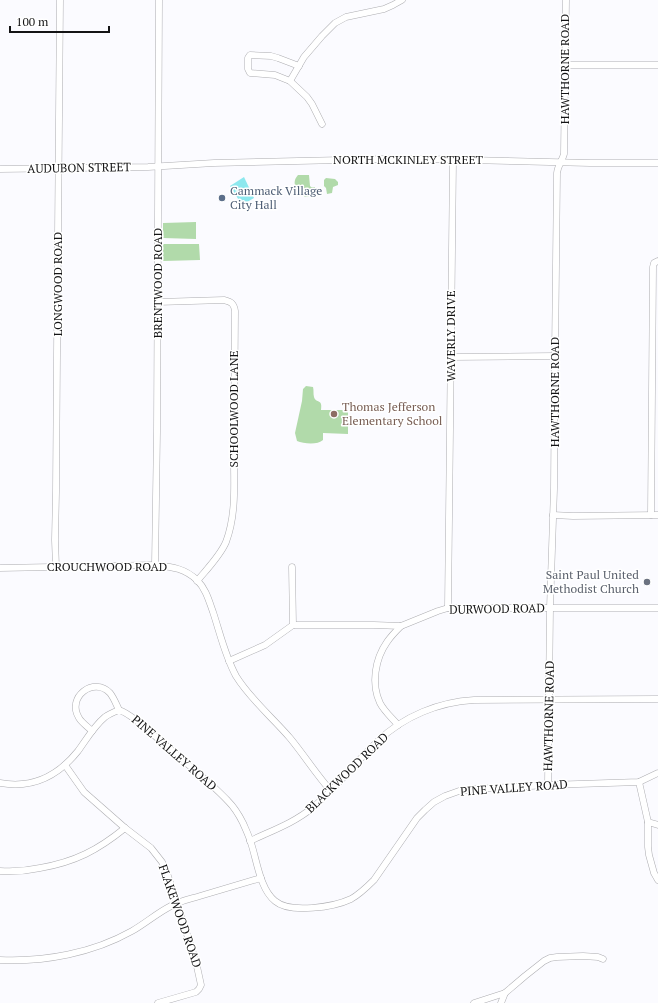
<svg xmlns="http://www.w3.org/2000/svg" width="658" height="1003" font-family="'PT Serif',serif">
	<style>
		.green { fill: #b1daaa }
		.water { fill: #8de8ee }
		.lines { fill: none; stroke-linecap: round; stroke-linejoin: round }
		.minor-casing { stroke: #adadb1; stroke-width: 7 }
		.minor { stroke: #fff; stroke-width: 6 }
		.service-dot { fill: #5c6f8a; stroke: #fff; stroke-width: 1.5 }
		.education-dot { fill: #8d6e63; stroke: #fff; stroke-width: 1.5 }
		.worship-dot { fill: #6b7280; stroke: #fff; stroke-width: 1.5 }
		.labels { text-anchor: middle; stroke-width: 3; stroke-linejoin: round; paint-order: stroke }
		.street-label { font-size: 12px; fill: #141415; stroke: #fff }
		.service-label { font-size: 12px; fill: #4e5e75; stroke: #fff; text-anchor: start }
		.education-label { font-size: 12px; fill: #785e54; stroke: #fff; text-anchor: start }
		.worship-label { font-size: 12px; fill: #5b616d; stroke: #fff; text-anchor: end }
	</style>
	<rect width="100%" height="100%" fill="#fbfbff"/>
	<g class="green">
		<path d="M298 175H309L310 186 311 187H315V194H312L310 196 305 197C298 191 290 184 298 175Z"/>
		<polygon points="326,178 335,179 338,182 338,185 333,187 332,193 327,194 326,188 324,186 324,180"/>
		<polygon points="196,222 196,239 163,238 163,223"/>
		<polygon points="163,244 199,244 200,260 163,261"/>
		<path d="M306 386 313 387C314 390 313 394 314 397 316 404 323 398 321 410H348V434L323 433V440C318 445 304 444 297 441L295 433 302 401 303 389Z"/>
	</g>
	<polygon class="water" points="244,177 254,198 242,205 230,186"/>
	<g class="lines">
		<g class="minor-casing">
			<g id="minor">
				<polyline points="565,65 658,65"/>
				<polyline points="299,66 278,58 271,56 250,55 248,58 248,69 250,73 275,75 290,81 307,97 312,104 322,124"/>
				<polyline points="290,81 304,57 322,36 335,23 346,17 384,9 393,5 402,0"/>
				<polyline points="0,169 148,167 214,163 385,159 427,159 590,163 658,163"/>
				<path d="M158 302 224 300C232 302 234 304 235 311 235 355 234 399 234 442 233 475 238 510 226 542 220 556 207 569 197 581"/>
				<polyline points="451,357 555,356"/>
				<polyline points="553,515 573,516 658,515"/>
				<polyline points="651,515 653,267 654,263 658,261"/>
				<polyline points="155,565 157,432 159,0"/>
				<polyline points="56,567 55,540 56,492 57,355 60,0"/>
				<polyline points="292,567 293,625"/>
				<path d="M0 568 155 565C172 567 184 568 197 580 206 589 209 601 213 612 220 633 225 656 236 676 250 699 272 717 290 738 304 755 316 774 331 791"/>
				<polyline points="448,608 453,160"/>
				<polyline points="229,661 265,645 293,625 374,625 401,626 438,611 448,608 658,608"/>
				<path d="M398 725C392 718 384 711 380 703 371 684 375 659 387 642 391 636 396 631 401 626"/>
				<path d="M92 731C88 727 82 723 79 718 66 697 94 676 110 693 114 698 116 704 119 710"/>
				<polyline points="65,765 84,792 125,828 151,848 162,862 167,873 196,962 201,985 199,989 196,992 158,1003"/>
				<polyline points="639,782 648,822 648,847 649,855 654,873 658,880"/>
				<path d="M0 783C33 789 58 776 78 751 86 740 94 726 105 717 109 714 114 712 119 710 128 713 134 719 141 724 153 734 164 744 176 754 193 769 212 784 228 801 234 807 239 815 243 823 246 830 249 836 251 843 257 861 260 889 275 901 290 914 334 907 351 899 360 894 367 887 374 880L417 818 425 810 434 802 445 796 459 791 474 789 548 785 639 782 658 773"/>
				<path d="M548 785 550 608 554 489 555 356 557 173C558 165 562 161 564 154L566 0"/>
				<polyline points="648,822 658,825"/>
				<path d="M250 841C271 831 294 823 312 808 337 788 355 762 378 741 404 716 439 702 474 700L658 699"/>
				<path d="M0 871C14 872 26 871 40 868 75 862 98 850 125 828"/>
				<path d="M0 960C45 962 93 953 132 931 146 923 157 913 171 906 179 901 190 899 200 896 220 890 240 884 261 878"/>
				<polyline points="474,1003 505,993 525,976 544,961 550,958 557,957 583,956 598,957 603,959"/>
				<polyline points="501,1003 505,993"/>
			</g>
		</g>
		<use href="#minor" class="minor"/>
	</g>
	<circle class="service-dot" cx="222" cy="198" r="4"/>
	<circle class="education-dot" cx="334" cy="414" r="4"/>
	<circle class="worship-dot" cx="647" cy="582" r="4"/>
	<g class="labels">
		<g class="street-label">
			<text transform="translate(565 69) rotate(-90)" y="4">HAWTHORNE ROAD</text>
			<text x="408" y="164">NORTH MCKINLEY STREET</text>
			<text transform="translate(79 168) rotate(-1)" y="4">AUDUBON STREET</text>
			<text transform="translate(158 283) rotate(-90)" y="4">BRENTWOOD ROAD</text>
			<text transform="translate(58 284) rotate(-90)" y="4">LONGWOOD ROAD</text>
			<text transform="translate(451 336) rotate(-90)" y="4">WAVERLY DRIVE</text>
			<text transform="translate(555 392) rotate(-90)" y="4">HAWTHORNE ROAD</text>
			<text transform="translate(234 409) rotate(-90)" y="4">SCHOOLWOOD LANE</text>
			<text x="107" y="571">CROUCHWOOD ROAD</text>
			<text transform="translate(497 609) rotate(-1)" y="4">DURWOOD ROAD</text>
			<text transform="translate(549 716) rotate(-89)" y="4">HAWTHORNE ROAD</text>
			<text transform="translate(174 753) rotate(41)" y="4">PINE VALLEY ROAD</text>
			<text transform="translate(347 773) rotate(-44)" y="4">BLACKWOOD ROAD</text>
			<text transform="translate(514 788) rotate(-4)" y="4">PINE VALLEY ROAD</text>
			<text transform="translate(180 916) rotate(71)" y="4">FLAKEWOOD ROAD</text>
		</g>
		<g class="service-label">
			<text x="230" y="195">Cammack Village<tspan x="230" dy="14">City Hall</tspan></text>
		</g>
		<g class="education-label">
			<text x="342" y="411">Thomas Jefferson<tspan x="342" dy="14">Elementary School</tspan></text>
		</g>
		<g class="worship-label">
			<text x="639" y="579">Saint Paul United<tspan x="639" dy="14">Methodist Church</tspan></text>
		</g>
	</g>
	<path d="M10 26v6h99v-6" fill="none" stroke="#141415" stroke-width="2"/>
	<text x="16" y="26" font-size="12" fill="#141415" stroke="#ffffff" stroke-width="3" paint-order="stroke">100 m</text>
</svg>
